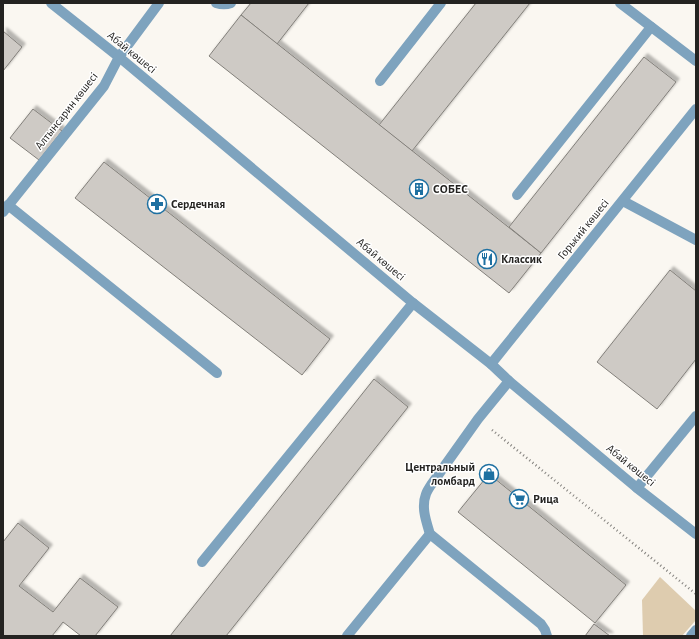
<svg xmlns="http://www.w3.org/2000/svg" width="699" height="639" font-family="'Alegreya Sans',sans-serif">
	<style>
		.green { fill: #deccaf }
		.building { fill: #cecac5; stroke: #83807b; filter: url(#shadow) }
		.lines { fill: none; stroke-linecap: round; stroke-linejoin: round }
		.path { stroke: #85837f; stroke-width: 2.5; stroke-dasharray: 1 3; stroke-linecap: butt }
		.minor { stroke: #7ea3be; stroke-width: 10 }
		.labels { text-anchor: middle; stroke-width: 3; stroke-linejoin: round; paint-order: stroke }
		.street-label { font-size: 12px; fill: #242321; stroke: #fff }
		.poi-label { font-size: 12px; font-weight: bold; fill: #242321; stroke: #fff; text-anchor: start }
	</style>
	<defs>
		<filter id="shadow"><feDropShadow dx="3.5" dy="-3.5" stdDeviation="1" flood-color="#0004"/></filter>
	</defs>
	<rect width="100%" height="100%" fill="#faf7f1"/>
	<polygon class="green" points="660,577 696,611 696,620 682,636 643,636 642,600"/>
	<g class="building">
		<polygon points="251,3 309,3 277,44 241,15"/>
		<polygon points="476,3 530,3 412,151 379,125"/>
		<polygon points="241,15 541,253 509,293 209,56"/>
		<polygon points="3,31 22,47 3,71"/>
		<polygon points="644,57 676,82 541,253 509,227"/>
		<polygon points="33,109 62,131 39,160 10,138"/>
		<polygon points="104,162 330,339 302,375 75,198"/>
		<polygon points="670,270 696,291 696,359 657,409 597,362"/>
		<polygon points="374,379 408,407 226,636 170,636"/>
		<polygon points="489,474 626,585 595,623 458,512"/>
		<polygon points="18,523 49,548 19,586 53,612 80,578 118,607 95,636 81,636 63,622 52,636 3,636 3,542"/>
		<polygon points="594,624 610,636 585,636"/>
	</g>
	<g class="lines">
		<polyline class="path" points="492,430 696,594"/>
		<g class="minor">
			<polyline points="51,3 119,57 413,303 491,364 509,381 637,488 696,534"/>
			<path d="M216 3C222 5 226 5 231 3"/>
			<polyline points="620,3 696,61"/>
			<polyline points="380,81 441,3"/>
			<polyline points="517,195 651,27"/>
			<polyline points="623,201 696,240"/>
			<polyline points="8,205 217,373"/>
			<polyline points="3,212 104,86 119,57 159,3"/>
			<polyline points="491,364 696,109"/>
			<path d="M509 381 478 419 431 485C429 488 427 491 426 494 421 507 426 521 430 534L541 624 545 630 547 636"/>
			<polyline points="637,488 696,416"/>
			<polyline points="202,562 413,303"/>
			<polyline points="347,636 430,534"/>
			<polyline points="691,636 696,630"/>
		</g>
	</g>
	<defs>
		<g id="building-ring" transform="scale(1)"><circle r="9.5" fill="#fff" stroke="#1e70a1" stroke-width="1.5"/><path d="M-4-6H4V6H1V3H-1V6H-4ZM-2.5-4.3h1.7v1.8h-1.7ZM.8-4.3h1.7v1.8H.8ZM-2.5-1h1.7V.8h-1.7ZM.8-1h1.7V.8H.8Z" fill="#1e70a1"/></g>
		<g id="pharmacy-ring" transform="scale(1)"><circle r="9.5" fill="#fff" stroke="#1e70a1" stroke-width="1.5"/><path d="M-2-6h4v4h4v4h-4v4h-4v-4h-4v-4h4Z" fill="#1e70a1"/></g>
		<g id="restaurant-ring" transform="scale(1)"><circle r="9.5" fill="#fff" stroke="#1e70a1" stroke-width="1.5"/><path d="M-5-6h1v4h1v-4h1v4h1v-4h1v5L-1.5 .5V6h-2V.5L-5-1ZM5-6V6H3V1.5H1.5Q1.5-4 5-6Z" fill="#1e70a1"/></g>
		<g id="shop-ring" transform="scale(1)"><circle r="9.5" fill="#fff" stroke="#1e70a1" stroke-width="1.5"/><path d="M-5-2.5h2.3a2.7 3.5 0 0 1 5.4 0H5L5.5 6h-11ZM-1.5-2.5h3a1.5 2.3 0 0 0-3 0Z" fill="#1e70a1"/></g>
		<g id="supermarket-ring" transform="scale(1)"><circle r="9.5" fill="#fff" stroke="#1e70a1" stroke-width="1.5"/><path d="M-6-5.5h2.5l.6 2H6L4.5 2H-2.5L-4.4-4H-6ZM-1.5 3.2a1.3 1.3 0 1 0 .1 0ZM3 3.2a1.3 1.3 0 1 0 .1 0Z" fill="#1e70a1"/></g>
	</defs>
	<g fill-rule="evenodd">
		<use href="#building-ring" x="419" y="189"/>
		<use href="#pharmacy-ring" x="157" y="204"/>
		<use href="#restaurant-ring" x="487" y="259"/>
		<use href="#shop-ring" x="489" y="474"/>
		<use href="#supermarket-ring" x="519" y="499"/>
	</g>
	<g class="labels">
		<g class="street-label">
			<text transform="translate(132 52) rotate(39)" y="4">Абай көшесі</text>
			<text transform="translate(66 111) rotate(-52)" y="4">Алтынсарин көшесі</text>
			<text transform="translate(583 229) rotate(-51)" y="4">Горький көшесі</text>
			<text transform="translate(381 259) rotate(40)" y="4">Абай көшесі</text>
			<text transform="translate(631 465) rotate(39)" y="4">Абай көшесі</text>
		</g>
		<g class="poi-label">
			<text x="433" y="193">СОБЕС</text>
			<text x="171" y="208">Сердечная</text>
			<text x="501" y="263">Классик</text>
			<text x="475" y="471" text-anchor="end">Центральный<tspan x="475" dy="14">ломбард</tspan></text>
			<text x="533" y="503">Рица</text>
		</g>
	</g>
	<rect width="699" height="639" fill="none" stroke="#242321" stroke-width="8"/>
</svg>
